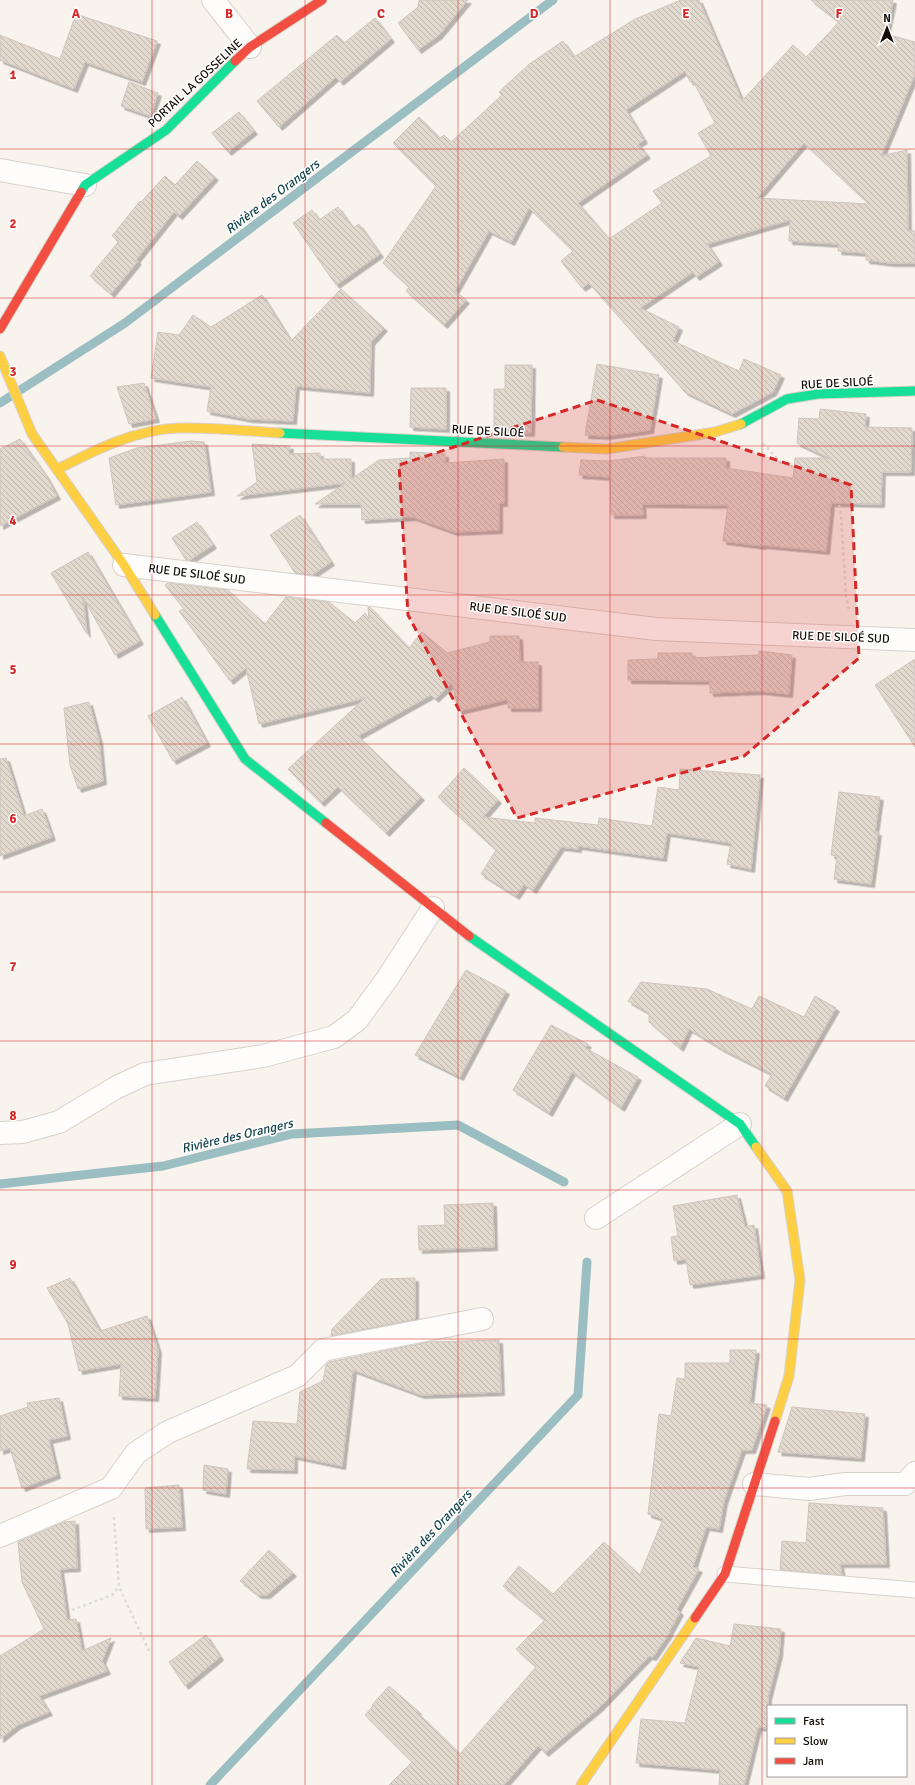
<svg xmlns="http://www.w3.org/2000/svg" width="915" height="1785" font-family="Signika,sans-serif">
	<style>
		.lines { fill: none; stroke-linecap: round; stroke-linejoin: round }
		.stream { stroke: #9bbec3; stroke-width: 9 }
		.building { fill: url(#building-back-hatch); stroke: #cec6be; fill-rule: evenodd; filter: url(#shadow) }
		.lane-casing { stroke: #d8d1c9; stroke-width: 17 }
		.street-casing { stroke: #d8d1c9; stroke-width: 24 }
		.fast-casing { stroke: #d8d1c9; stroke-width: 11 }
		.slow-casing { stroke: #d8d1c9; stroke-width: 11 }
		.jam-casing { stroke: #d8d1c9; stroke-width: 11 }
		.path { stroke: #dddbd9; stroke-width: 2.5; stroke-dasharray: 3 3; stroke-linecap: butt }
		.lane { stroke: #fefdfc; stroke-width: 15 }
		.street { stroke: #fefdfc; stroke-width: 22 }
		.fast { stroke: #16e098; stroke-width: 9 }
		.slow { stroke: #ffcf43; stroke-width: 9 }
		.jam { stroke: #f24e42; stroke-width: 9 }
		.marked { fill: #d62828; fill-opacity: 0.2; stroke: #d62828; stroke-width: 3; stroke-dasharray: 8 5; stroke-linejoin: round }
		.grid { fill: none; stroke: #d62828; stroke-width: 1; stroke-opacity: 0.55 }
		.labels { text-anchor: middle; stroke-width: 3; stroke-linejoin: round; paint-order: stroke }
		.street-label { font-size: 12px; fill: #140c04; stroke: #fff }
		.water-label { font-size: 13px; font-style: italic; fill: #15464d; stroke: #fff }
		.grid-label { font-size: 13px; text-anchor: middle; font-weight: bold; fill: #d62828; stroke: #fff; stroke-width: 3; stroke-linejoin: round; paint-order: stroke }
	</style>
	<defs>
		<pattern id="building-back-hatch" width="6" height="6" patternUnits="userSpaceOnUse"><rect width="6" height="6" fill="#e1d8ce"/><path d="M-1 5l2 2M0 0l6 6M5-1l2 2" fill="none" stroke="#c0b8af"/></pattern>
		<filter id="shadow"><feDropShadow dx="3.5" dy="3.5" stdDeviation="0" flood-color="#0004"/></filter>
	</defs>
	<rect width="100%" height="100%" fill="#f9f3ed"/>
	<g class="lines">
		<g class="stream">
			<polyline points="0,403 125,323 553,0"/>
			<polyline points="0,1184 163,1166 292,1134 458,1125 564,1182"/>
			<polyline points="210,1785 578,1395 587,1262"/>
		</g>
	</g>
	<g class="building">
		<polygon points="419,0 468,0 439,35 418,50 398,23 418,7"/>
		<path d="M681 0H699L742 101 793 45 806 57 839 22 811 0H893L886 34 915 42V74L881 156 907 150 908 231H915V263H891L866 260V253L838 251 839 244 789 241 790 220 707 244 719 262 696 277 693 272 640 308 679 327 673 341 739 371 744 359 781 375 773 392 732 414 685 392 589 283 582 288 561 261 573 251 529 208 511 242 489 231 455 291 466 300 444 325 406 291 409 287 383 263 436 186 393 143 419 117 440 138 444 135 451 142 502 95 499 92 528 65 563 41 574 57 635 19ZM685 71 690 82 693 81 715 123 698 133 711 156 653 191 662 203 609 239 578 203 647 155 638 144 644 140 626 110ZM804 143 869 204 757 198Z"/>
		<polygon points="76,14 157,41 142,82 85,62 74,89 0,60 0,35 60,59"/>
		<polygon points="375,18 391,39 340,82 336,77 279,127 257,101 337,35 344,43"/>
		<polygon points="129,82 158,93 150,116 121,106"/>
		<polygon points="239,112 254,131 228,152 212,133"/>
		<polygon points="197,161 215,177 179,216 174,212 136,260 138,261 111,294 90,276 119,241 112,236 140,201 141,202 165,176 175,185"/>
		<polygon points="338,207 353,228 359,224 380,254 336,285 293,223 312,210 319,220"/>
		<polygon points="341,289 384,328 371,342 370,393 296,386 293,421 249,419 207,411 211,387 151,378 158,332 179,335 193,315 211,327 262,295 291,341"/>
		<polygon points="597,364 659,375 650,430 606,436 585,435"/>
		<polygon points="505,365 532,365 531,433 494,431 494,389 505,389"/>
		<polygon points="144,383 156,419 129,424 117,387"/>
		<polygon points="411,388 446,388 446,429 410,427"/>
		<polygon points="820,409 866,414 865,427 912,428 911,472 882,472 881,504 831,503 826,551 763,545 763,546 723,541 728,505 642,504 643,515 611,515 610,477 579,475 581,460 609,461 645,456 645,458 726,458 726,468 793,478 795,458 829,458 797,443 799,418 819,419"/>
		<polygon points="20,439 46,476 57,496 0,526 0,449"/>
		<polygon points="191,441 204,442 211,492 116,505 109,458 137,448"/>
		<polygon points="252,444 290,446 289,454 320,453 320,459 351,459 351,479 379,460 410,458 410,452 445,454 445,463 504,459 504,503 499,503 499,530 454,532 413,517 362,520 361,504 315,504 346,483 237,496 257,482"/>
		<polygon points="300,515 331,562 312,575 295,573 270,535"/>
		<polygon points="197,522 213,545 190,560 186,560 172,538"/>
		<polygon points="88,552 140,641 115,655 83,597 87,634 51,573"/>
		<polygon points="168,583 228,590 265,624 286,597 329,602 355,623 365,613 369,619 368,607 370,607 409,648 422,632 447,653 490,642 490,636 519,636 520,662 538,662 538,708 508,708 508,699 459,711 452,683 435,699 431,695 358,736 421,797 386,833 338,787 321,803 288,769 365,698 259,724 246,668 230,681 179,611 184,609 165,585"/>
		<polygon points="759,651 792,655 789,694 760,691 710,693 710,681 628,680 628,660 658,659 658,653 692,653 692,658 759,655"/>
		<polygon points="915,659 915,747 875,685"/>
		<polygon points="182,697 207,743 173,761 148,716"/>
		<polygon points="89,702 99,740 103,781 78,789 70,765 64,708"/>
		<polygon points="6,758 24,816 42,809 52,837 0,856 0,759"/>
		<polygon points="464,768 498,800 483,817 535,823 535,818 598,825 599,818 652,826 658,787 679,790 680,769 760,775 751,869 727,864 731,843 667,833 663,858 578,846 578,849 561,847 533,890 524,884 516,896 481,874 496,850 438,797"/>
		<polygon points="839,792 880,797 875,832 878,832 871,884 834,879 837,856 831,855"/>
		<polygon points="466,970 506,991 460,1077 415,1055"/>
		<polygon points="641,982 707,989 752,1009 759,996 804,1017 815,996 836,1008 784,1098 765,1086 772,1074 722,1049 689,1029 680,1048 649,1022 649,1013 628,1001"/>
		<polygon points="551,1025 588,1044 585,1048 638,1077 621,1108 572,1072 549,1113 513,1090"/>
		<polygon points="737,1195 745,1227 754,1225 761,1275 690,1285 686,1259 674,1261 671,1237 678,1236 673,1206"/>
		<polygon points="493,1203 494,1247 419,1250 418,1226 445,1225 444,1205"/>
		<polygon points="70,1278 100,1331 147,1316 158,1350 155,1398 119,1396 121,1364 79,1371 68,1324 47,1288"/>
		<polygon points="415,1278 415,1319 331,1336 332,1329 381,1279"/>
		<polygon points="499,1340 501,1392 421,1395 353,1370 342,1466 294,1456 294,1470 247,1469 253,1421 297,1424 300,1392 323,1381 326,1365 329,1362 429,1342"/>
		<polygon points="730,1350 756,1350 750,1403 767,1405 752,1450 742,1450 724,1501 719,1529 706,1527 693,1567 699,1569 677,1609 680,1612 669,1632 670,1632 653,1657 649,1656 600,1707 545,1753 538,1746 504,1785 389,1785 412,1762 365,1715 373,1706 372,1705 389,1686 418,1711 417,1712 460,1754 536,1667 516,1649 545,1620 503,1586 519,1566 553,1594 604,1542 640,1575 663,1519 648,1514 659,1414 671,1416 677,1378 685,1379 685,1363 730,1363"/>
		<polygon points="59,1398 67,1436 49,1440 57,1475 22,1488 10,1448 0,1451 0,1416 28,1407 27,1403"/>
		<polygon points="792,1407 865,1414 861,1458 778,1452"/>
		<polygon points="204,1465 228,1469 226,1494 203,1490"/>
		<polygon points="179,1485 182,1527 146,1529 145,1488"/>
		<polygon points="809,1503 883,1508 886,1564 840,1564 842,1575 780,1570 782,1541 806,1543"/>
		<polygon points="75,1521 77,1568 60,1569 67,1620 76,1619 82,1651 111,1638 102,1661 107,1671 39,1696 49,1712 18,1725 0,1739 0,1656 44,1629 22,1582 18,1542 64,1522"/>
		<polygon points="269,1550 293,1573 267,1595 258,1595 240,1581"/>
		<polygon points="734,1624 781,1629 779,1654 768,1697 768,1728 758,1727 744,1785 719,1785 720,1770 636,1763 641,1719 685,1723 699,1667 680,1663 696,1638 730,1646"/>
		<polygon points="206,1635 220,1657 185,1686 169,1662"/>
	</g>
	<g class="lines">
		<g class="lane-casing">
			<polyline id="lane" points="725,1574 915,1590"/>
		</g>
		<g class="street-casing">
			<g id="street">
				<polyline points="213,0 250,47"/>
				<polyline points="0,170 85,185"/>
				<polyline points="124,565 656,629 915,640"/>
				<polyline points="0,1133 23,1132 59,1122 117,1087 145,1074 263,1056 334,1037 357,1020 387,979 433,908"/>
				<polyline points="596,1218 740,1124"/>
				<polyline points="754,1484 809,1489 845,1484 905,1484 915,1473"/>
				<polyline points="0,1536 111,1488 136,1453 168,1432 297,1376 323,1350 482,1319"/>
			</g>
		</g>
		<g class="fast-casing">
			<g id="fast">
				<polyline points="81,192 85,185 166,130 235,61"/>
				<polyline points="741,424 787,399 818,394 915,391"/>
				<polyline points="280,433 563,447"/>
				<polyline points="155,615 245,759 326,823"/>
				<polyline points="469,936 740,1124 756,1147"/>
			</g>
		</g>
		<g class="slow-casing">
			<g id="slow">
				<polyline points="0,356 32,434 124,565 155,615"/>
				<polyline points="563,447 607,449 715,432 741,424"/>
				<path d="M58 469C95 450 136 429 179 428 212 427 247 431 280 433"/>
				<polyline points="756,1147 787,1191 800,1280 789,1376 775,1421"/>
				<polyline points="581,1785 695,1618"/>
			</g>
		</g>
		<g class="jam-casing">
			<g id="jam">
				<polyline points="235,61 250,47 322,0"/>
				<polyline points="0,329 81,192"/>
				<polyline points="326,823 469,936"/>
				<polyline points="695,1618 725,1574 775,1421"/>
			</g>
		</g>
		<g class="path">
			<polyline points="763,443 781,463 833,479 841,514 846,597 849,610"/>
			<polyline points="114,1517 119,1587 149,1651"/>
			<polyline points="72,1610 112,1595 119,1587"/>
		</g>
		<use href="#lane" class="lane"/>
		<use href="#street" class="street"/>
		<use href="#fast" class="fast"/>
		<use href="#slow" class="slow"/>
		<use href="#jam" class="jam"/>
	</g>
	<path class="marked" d="M597 400 851 485 859 658 744 756 517 818 408 615 399 465Z"/>
	<path class="grid" d="M152 0V1785M305 0V1785M458 0V1785M610 0V1785M762 0V1785M0 149H915M0 298H915M0 446H915M0 595H915M0 744H915M0 892H915M0 1041H915M0 1190H915M0 1339H915M0 1488H915M0 1636H915"/>
	<g class="labels">
		<g class="street-label">
			<text transform="translate(195 83) rotate(-43)" y="4">PORTAIL LA GOSSELINE</text>
			<text transform="translate(837 383) rotate(-3)" y="4">RUE DE SILOÉ</text>
			<text transform="translate(488 431) rotate(3)" y="4">RUE DE SILOÉ</text>
			<text transform="translate(197 574) rotate(7)" y="4">RUE DE SILOÉ SUD</text>
			<text transform="translate(518 612) rotate(7)" y="4">RUE DE SILOÉ SUD</text>
			<text transform="translate(841 637) rotate(2)" y="4">RUE DE SILOÉ SUD</text>
		</g>
		<g class="water-label">
			<text transform="translate(272 196) rotate(-37)" y="5">Rivière des Orangers</text>
			<text transform="translate(237 1135) rotate(-13)" y="5">Rivière des Orangers</text>
			<text transform="translate(430 1533) rotate(-47)" y="5">Rivière des Orangers</text>
		</g>
	</g>
	<g class="grid-label">
		<text x="76" y="18">A</text>
		<text x="229" y="18">B</text>
		<text x="381" y="18">C</text>
		<text x="534" y="18">D</text>
		<text x="686" y="18">E</text>
		<text x="839" y="18">F</text>
		<text x="13" y="79">1</text>
		<text x="13" y="228">2</text>
		<text x="13" y="376">3</text>
		<text x="13" y="525">4</text>
		<text x="13" y="674">5</text>
		<text x="13" y="823">6</text>
		<text x="13" y="971">7</text>
		<text x="13" y="1120">8</text>
		<text x="13" y="1269">9</text>
	</g>
	<rect x="767" y="1705" width="140" height="72" fill="#ffffff" stroke="#a19e9b"/>
	<rect x="775" y="1718" width="20" height="6" fill="#16e098" stroke="#a19e9b"/>
	<text x="803" y="1725" font-size="12" fill="#140c04">Fast</text>
	<rect x="775" y="1738" width="20" height="6" fill="#ffcf43" stroke="#a19e9b"/>
	<text x="803" y="1745" font-size="12" fill="#140c04">Slow</text>
	<rect x="775" y="1758" width="20" height="6" fill="#f24e42" stroke="#a19e9b"/>
	<text x="803" y="1765" font-size="12" fill="#140c04">Jam</text>
	<g transform="translate(887 28)" stroke="#ffffff" stroke-width="3" paint-order="stroke">
	<path d="M0-3L7 15L0 10L-7 15Z" fill="#140c04"/>
	<text y="-6" font-size="11" font-weight="bold" text-anchor="middle" fill="#140c04">N</text>
	</g>
</svg>
